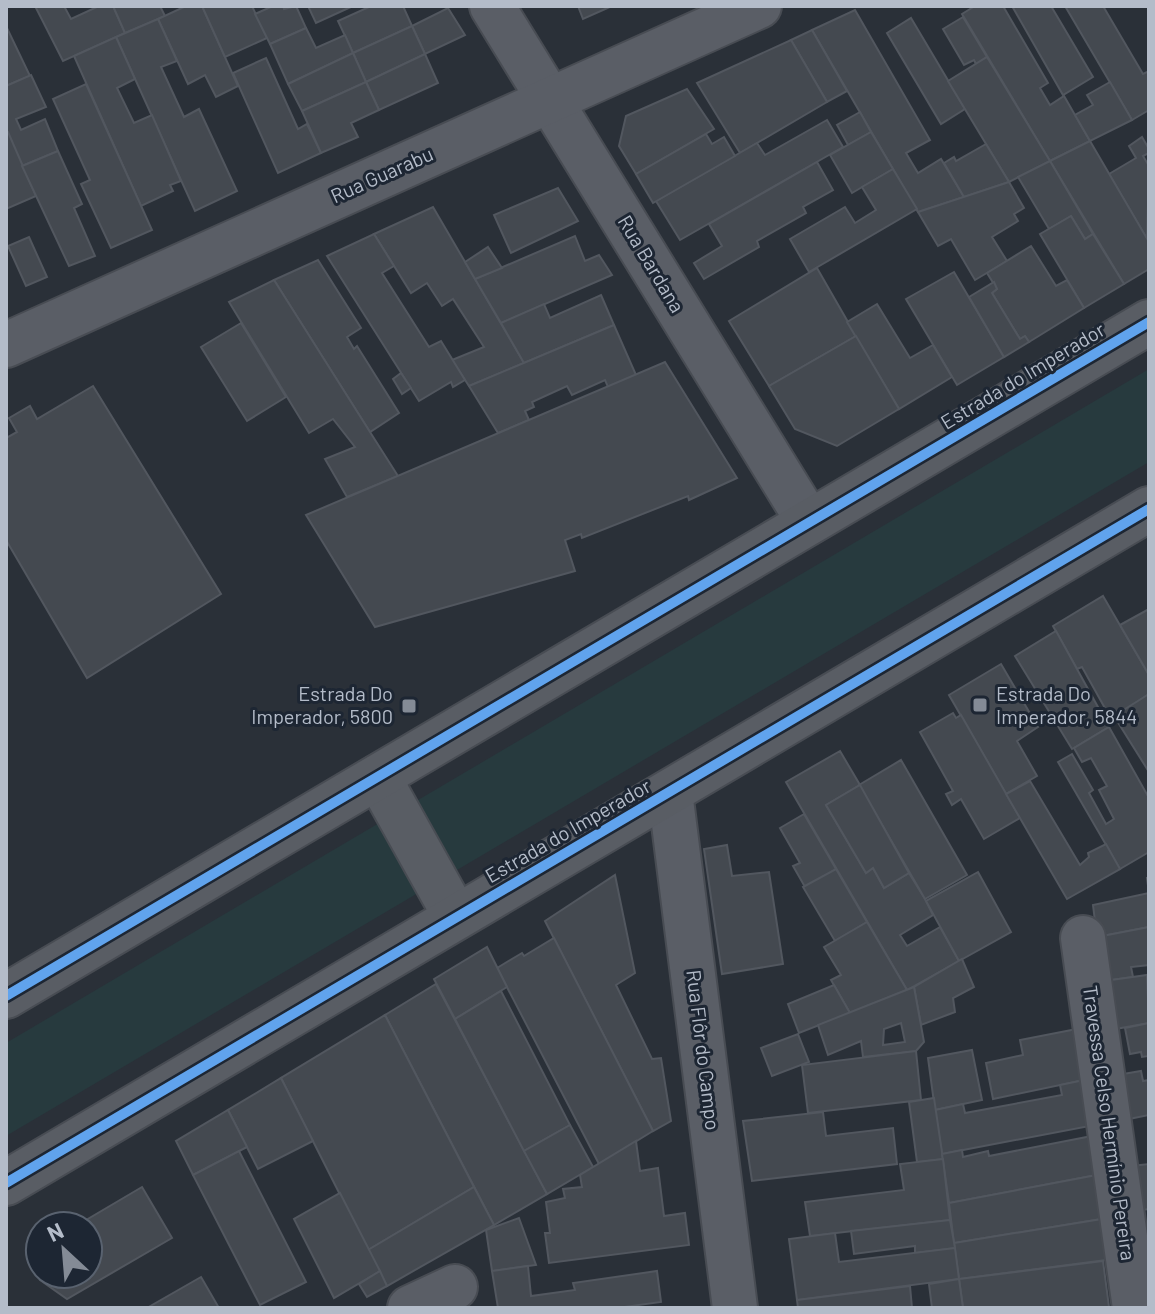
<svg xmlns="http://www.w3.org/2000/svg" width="1155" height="1314" font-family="Barlow,sans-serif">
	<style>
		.green { fill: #273a3e }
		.building { fill: #444950; stroke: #52575f; stroke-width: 2; fill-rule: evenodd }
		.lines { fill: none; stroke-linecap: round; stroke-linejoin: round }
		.street-casing { stroke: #484c53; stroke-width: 48 }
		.secondary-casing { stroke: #484c53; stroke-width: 48 }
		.street { stroke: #5a5e66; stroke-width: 44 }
		.secondary { stroke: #595d64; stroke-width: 44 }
		.cycleway-casing { stroke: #1d2633; stroke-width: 15 }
		.cycleway { stroke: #60a3ed; stroke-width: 10 }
		.poi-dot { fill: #848b96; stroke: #1d2633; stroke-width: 3 }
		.labels { text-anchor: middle; stroke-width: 6; stroke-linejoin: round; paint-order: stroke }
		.street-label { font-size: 20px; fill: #b4bcc9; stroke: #1d2633 }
		.poi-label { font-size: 20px; fill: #b4bcc9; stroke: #1d2633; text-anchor: end }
	</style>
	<rect width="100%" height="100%" fill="#2a3038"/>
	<polygon class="green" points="1149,369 1149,462 6,1136 6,1043"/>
	<g class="building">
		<polygon points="35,6 64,6 71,19 99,6 113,6 125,33 63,61"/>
		<polygon points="113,6 160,6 165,16 125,33"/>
		<polygon points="186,6 202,6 238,86 216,97 205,75 188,84 158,19"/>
		<polygon points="202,6 252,6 267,38 225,57"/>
		<polygon points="273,6 283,6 284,9 296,6 306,28 270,44 255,14"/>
		<polygon points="308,6 353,6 316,23"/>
		<polygon points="371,6 403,6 412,26 353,53 338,21"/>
		<polygon points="578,6 612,6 583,19"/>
		<polygon points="975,6 1003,6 1048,83 1040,88 1050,105 1064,96 1090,141 1050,161 962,14"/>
		<polygon points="1012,6 1051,6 1093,77 1063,95"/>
		<polygon points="1065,6 1103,6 1143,74 1149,71 1149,110 1132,120"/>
		<polygon points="448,8 465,35 425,54 412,26"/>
		<polygon points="855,10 930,140 906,153 918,173 941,159 964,197 918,212 812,30"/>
		<polygon points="963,17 987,57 976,64 974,60 964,65 943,29"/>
		<polygon points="911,18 965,109 941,124 887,33"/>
		<polygon points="158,19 177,61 161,67 184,117 199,109 237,191 195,211 116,37"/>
		<polygon points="6,26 30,76 6,86"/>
		<polygon points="412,26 425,54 366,82 353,53"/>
		<polygon points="306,28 316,48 345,35 353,53 288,84 270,44"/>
		<polygon points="812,30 847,91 827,102 791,40"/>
		<polygon points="116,37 135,79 117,88 134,123 152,115 181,181 170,185 173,191 141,206 74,56"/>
		<polygon points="791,40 827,102 740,153 697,83"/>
		<polygon points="353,53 366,82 302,111 288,84"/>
		<polygon points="425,54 438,83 379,110 366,82"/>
		<polygon points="987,57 1050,161 1009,182 948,81"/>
		<polygon points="266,58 298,129 307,124 321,153 278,173 233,73"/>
		<polygon points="31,75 46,107 16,119 21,130 45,119 58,151 22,166 6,129 6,86"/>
		<polygon points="366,82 379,110 351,123 358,137 321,153 302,111"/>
		<polygon points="1110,82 1132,120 1090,141 1075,115 1093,105 1087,95"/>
		<polygon points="86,84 152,230 111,248 81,184 90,180 53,99"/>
		<polygon points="687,89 714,129 636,174 619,146 626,116"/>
		<polygon points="860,112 871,132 848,145 837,125"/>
		<polygon points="827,120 843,147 680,240 656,201 757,143 765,155"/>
		<polygon points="8,132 36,196 6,209 6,133"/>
		<polygon points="871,132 893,169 852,193 830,155"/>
		<polygon points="706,134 712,144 724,137 735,156 653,203 636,174"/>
		<polygon points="1142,137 1149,149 1149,153 1143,156 1149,166 1147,239 1109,174 1136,158 1129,146"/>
		<polygon points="1090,141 1149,242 1149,269 1124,284 1050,161"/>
		<polygon points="986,144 1009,182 964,197 944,163 954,157 956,161"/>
		<polygon points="58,151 82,204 74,208 95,256 69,266 22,166"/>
		<polygon points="1050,161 1093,234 1085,239 1071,216 1049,229 1018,177"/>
		<polygon points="817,162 833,190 803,207 806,213 757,241 759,247 704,279 694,263 722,246 709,224"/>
		<polygon points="893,169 917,209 809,272 790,239 845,207 855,223 876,210 862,187"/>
		<polygon points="1009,182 1024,208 1014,214 1018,221 992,237 1007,261 975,280 951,239 938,246 918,212"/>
		<polygon points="558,188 578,221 511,253 494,215"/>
		<polygon points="433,207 524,363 469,386 452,360 484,347 453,299 442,306 427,283 411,293 374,234"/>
		<polygon points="1071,216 1085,239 1093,234 1124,284 1084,308 1040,234"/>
		<polygon points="374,234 394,266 382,273 429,347 441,341 465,380 453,387 451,382 419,401 327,256"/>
		<polygon points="575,236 585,261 599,255 612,275 501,323 475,279"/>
		<polygon points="29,237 47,277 26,286 8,246"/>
		<polygon points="1031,246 1056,286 1067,280 1084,308 1029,342 1025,336 1020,339 992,293 997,289 987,273"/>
		<polygon points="488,247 502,268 475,279 465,262"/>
		<polygon points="318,260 361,328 347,337 354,349 357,346 399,413 370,432 274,280"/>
		<polygon points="817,268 856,336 769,386 729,321"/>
		<polygon points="954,272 1004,357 957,385 906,299"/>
		<polygon points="274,280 370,432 398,476 347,497 325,459 355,447 333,419 309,433 229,302"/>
		<polygon points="994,282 997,289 992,293 1020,339 1025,336 1029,342 1004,357 969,297"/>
		<polygon points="601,295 614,325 524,363 501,323 544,304 550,318"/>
		<polygon points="877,304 910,358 933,345 952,377 899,409 847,322"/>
		<polygon points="241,323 286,397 247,421 201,347"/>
		<polygon points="614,325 636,375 608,387 605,380 572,395 567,386 532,402 534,407 525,411 529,420 498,433 469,386"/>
		<polygon points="856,336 899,409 837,446 795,429 769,386"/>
		<polygon points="665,362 737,478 689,500 688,496 582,538 581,534 565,540 575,571 375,627 306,515"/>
		<polygon points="401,373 411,388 402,394 393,379"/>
		<polygon points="93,386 221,594 87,678 6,540 6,438 17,432 9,418 30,406 37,419"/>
		<polygon points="1103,596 1149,675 1149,694 1111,719 1082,667 1077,669 1053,626"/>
		<polygon points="1149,609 1149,675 1120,625"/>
		<polygon points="1056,631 1109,727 1072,749 1015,656"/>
		<polygon points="1001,664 1038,727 1017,741 1037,776 1006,794 949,695"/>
		<polygon points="1149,694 1149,772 1114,716"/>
		<polygon points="953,713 956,718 961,715 1020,818 984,839 961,799 952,805 946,794 953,791 920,732"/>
		<polygon points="1109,727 1149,798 1149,852 1120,869 1058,762 1072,754 1093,790 1089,793 1106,824 1114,819 1099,790 1107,786 1091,758 1082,762 1074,748"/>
		<polygon points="840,751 860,785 826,805 866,873 873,868 884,888 909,873 925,899 933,915 900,935 907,946 940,927 959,961 907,990 786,782"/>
		<polygon points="901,760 967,875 925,899 859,785"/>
		<polygon points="1030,781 1080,865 1089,857 1088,853 1106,844 1120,869 1067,899 1006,794"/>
		<polygon points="860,785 909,873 884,888 873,868 866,873 826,805"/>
		<polygon points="804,814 836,869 805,887 793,866 800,863 780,828"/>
		<polygon points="727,845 732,876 769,872 783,964 722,974 704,849"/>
		<polygon points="836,869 867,922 835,941 803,887"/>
		<polygon points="978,872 1011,932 959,961 926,901"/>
		<polygon points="615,875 635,973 616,985 652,1059 661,1058 671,1121 653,1131 545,921"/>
		<polygon points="1147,878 1149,878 1149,927 1097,937 1093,905 1149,893"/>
		<polygon points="867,922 907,990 850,1013 831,980 841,975 824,947"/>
		<polygon points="1149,927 1149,965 1131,967 1133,977 1104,981 1097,937"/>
		<polygon points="554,938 653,1131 599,1164 497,968 522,953 524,956"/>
		<polygon points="487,947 507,987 455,1019 434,979"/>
		<polygon points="962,959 974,987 953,998 955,1012 921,1025 914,987"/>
		<polygon points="1147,975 1149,1023 1110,1030 1104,981"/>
		<polygon points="436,984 547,1194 494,1225 385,1015"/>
		<polygon points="834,985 850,1013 799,1033 788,1004"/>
		<path d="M914 987 924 1042 916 1051 863 1057 861 1041 828 1055 818 1025ZM901 1023 905 1042 883 1045 884 1029Z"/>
		<polygon points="501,991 570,1125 524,1151 455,1019"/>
		<polygon points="385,1015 474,1187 368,1250 281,1078"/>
		<polygon points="1149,1023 1149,1056 1142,1057 1141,1052 1130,1054 1125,1028"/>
		<polygon points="1082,1028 1089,1079 993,1099 986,1063 1023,1055 1020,1040"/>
		<polygon points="798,1034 809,1062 772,1076 761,1048"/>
		<polygon points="972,1050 982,1100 935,1110 928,1058"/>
		<polygon points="916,1051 921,1100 808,1113 802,1065"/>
		<polygon points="1141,1071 1143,1081 1149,1080 1149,1115 1124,1120 1117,1075"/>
		<polygon points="281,1078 313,1141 258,1169 228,1110"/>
		<polygon points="1089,1079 1095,1125 942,1154 935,1110 963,1104 965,1113 1062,1095 1060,1085"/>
		<polygon points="934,1098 943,1159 917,1162 909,1102"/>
		<polygon points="228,1110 247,1147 193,1175 176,1141"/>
		<polygon points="823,1112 826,1136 893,1128 897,1164 752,1181 743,1121"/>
		<polygon points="570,1125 593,1167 547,1194 524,1151"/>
		<polygon points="1097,1135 1102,1174 949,1203 942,1154 962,1150 963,1157 988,1151 989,1156"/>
		<polygon points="636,1141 640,1171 658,1168 664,1216 685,1213 689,1245 549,1263 545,1233 550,1233 546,1202 565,1198 563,1189 582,1187 580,1175"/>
		<polygon points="239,1151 306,1282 260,1305 193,1175"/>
		<polygon points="943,1159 950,1220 810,1236 805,1202 904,1190 900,1164"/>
		<polygon points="1149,1164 1149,1209 1137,1211 1131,1166"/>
		<polygon points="1102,1174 1108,1218 954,1243 949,1203"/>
		<polygon points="142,1187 172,1238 67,1299 40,1280 36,1249 40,1247 40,1274 88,1274 88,1226 76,1226"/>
		<polygon points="474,1187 494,1225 387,1286 368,1250"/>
		<polygon points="340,1193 380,1271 334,1298 294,1219"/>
		<polygon points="519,1218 536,1265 492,1271 486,1230"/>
		<polygon points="1108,1218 1114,1259 959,1279 954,1243"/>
		<polygon points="950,1220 955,1248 915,1253 915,1246 854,1254 851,1231"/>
		<polygon points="835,1233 839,1262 955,1248 959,1279 797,1300 789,1239"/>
		<polygon points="1103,1261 1109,1307 963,1308 959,1279"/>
		<polygon points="528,1266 531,1296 575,1290 573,1283 657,1271 661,1302 617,1308 498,1308 492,1271"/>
		<polygon points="380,1271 387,1286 367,1297 359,1284"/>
		<polygon points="201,1277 219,1308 147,1308"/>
		<polygon points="959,1279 963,1308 932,1308 929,1284"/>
		<polygon points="910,1286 912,1308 798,1308 797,1300"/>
	</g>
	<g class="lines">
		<g class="street-casing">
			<g id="street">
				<polyline points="492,6 809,522"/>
				<polyline points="6,345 759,6"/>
				<polyline points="670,792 735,1308"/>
				<polyline points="1083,938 1135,1308"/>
				<polyline points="410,1308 455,1287"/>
			</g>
		</g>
		<g class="secondary-casing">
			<g id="secondary">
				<polyline points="378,777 456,917"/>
				<polyline points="6,996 1149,322"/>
				<polyline points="6,1183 1149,509"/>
			</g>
		</g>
		<use href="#street" class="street"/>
		<use href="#secondary" class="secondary"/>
		<g class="cycleway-casing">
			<g id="cycleway">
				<polyline points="6,996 1149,322"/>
				<polyline points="6,1183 1149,509"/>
			</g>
		</g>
		<use href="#cycleway" class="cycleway"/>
	</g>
	<g class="poi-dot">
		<rect x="972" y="697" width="16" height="16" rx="4"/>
		<rect x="401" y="698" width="16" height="16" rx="4"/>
	</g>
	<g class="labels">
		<g class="street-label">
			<text transform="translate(382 175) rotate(-24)" y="7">Rua Guarabu</text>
			<text transform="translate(651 264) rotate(59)" y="7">Rua Bardana</text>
			<text transform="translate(1023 376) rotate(-31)" y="7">Estrada do Imperador</text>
			<text transform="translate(568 831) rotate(-30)" y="7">Estrada do Imperador</text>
			<text transform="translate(703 1050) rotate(83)" y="7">Rua Flôr do Campo</text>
			<text transform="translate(1109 1123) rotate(82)" y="7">Travessa Celso Hermínio Pereira</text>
		</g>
		<g class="poi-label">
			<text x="393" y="701">Estrada Do<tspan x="393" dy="23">Imperador, 5800</tspan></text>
			<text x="996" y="701" text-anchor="start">Estrada Do<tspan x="996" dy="23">Imperador, 5844</tspan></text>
		</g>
	</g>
	<rect width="1155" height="1314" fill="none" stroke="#b4bcc9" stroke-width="16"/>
	<g transform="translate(64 1250) rotate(334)"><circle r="38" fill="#1d2633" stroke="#59626f" stroke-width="2"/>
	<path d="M0-6L14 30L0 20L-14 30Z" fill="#848b96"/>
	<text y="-12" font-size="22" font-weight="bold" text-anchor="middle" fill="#b4bcc9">N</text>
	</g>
</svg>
